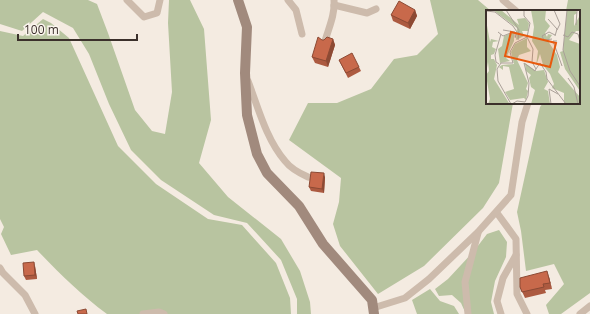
<svg xmlns="http://www.w3.org/2000/svg" width="590" height="314" font-family="'Open Sans',sans-serif">
	<style>
		.green { fill: #b8c4a0 }
		.lines { fill: none; stroke-linecap: round; stroke-linejoin: round }
		.street { stroke: #cdbbac; stroke-width: 7 }
		.secondary { stroke: #a18a7d; stroke-width: 10 }
		.wall { fill: #ac5a40 }
		.shaded-wall { fill: #8c4a34 }
		.building { fill: #c8694b; stroke: #8c4a34 }
		.inset-road { fill: none; stroke: #aaa098; stroke-width: 1 }
		.view { fill: #e8590c; fill-opacity: 0.15; stroke: #e8590c; stroke-width: 2 }
		.inset-edge { fill: none; stroke: #3b302b; stroke-width: 2 }
	</style>
	<rect width="100%" height="100%" fill="#f4ebe1"/>
	<g class="green">
		<polygon points="0,0 88,0 97,4 108,33 135,110 152,131 165,134 172,92 168,23 169,0 190,0 204,29 211,120 199,163 228,197 281,239 300,271 310,302 311,314 297,314 297,299 281,260 247,223 214,215 161,180 131,150 109,104 89,54 73,28 43,12 22,31 0,24"/>
		<polygon points="430,0 478,0 491,11 487,11 487,103 513,103 499,183 483,208 424,266 378,294 340,246 333,224 339,202 341,178 289,140 308,103 337,103 371,89 394,59 417,55 438,34"/>
		<polygon points="568,0 590,0 590,293 561,314 549,314 546,305 564,284 554,264 526,271 521,231 517,212 540,107 543,103 579,103 579,11 566,11"/>
		<path d="M43 19 51 23 69 38 118 146 156 184 208 219 242 225 276 263 290 298 291 314H107C81 295 59 273 37 250L11 255 1 234 4 227 0 219V31L23 36Z"/>
		<polygon points="499,230 507,242 506,257 495,281 491,302 494,314 466,314 461,303 452,295 439,296 435,289 448,279 474,251 487,234"/>
		<polygon points="430,289 440,301 454,306 459,314 417,314 412,300"/>
	</g>
	<g class="lines">
		<g class="street">
			<polyline points="127,0 144,17 157,13 160,0"/>
			<polyline points="288,0 296,10 302,34"/>
			<polyline points="503,0 516,11"/>
			<polyline points="334,5 367,13 376,9"/>
			<path d="M325 41C329 27 335 15 334 0"/>
			<path d="M248 81C258 107 266 139 285 161 291 169 299 173 308 177"/>
			<polyline points="497,213 516,239 517,294 527,314"/>
			<polyline points="0,268 3,273 25,295 35,314"/>
			<polyline points="373,308 405,298 429,279 478,232 511,195 522,122 528,103"/>
			<polyline points="143,314 159,312 164,314"/>
			<polyline points="468,314 465,282 478,233"/>
			<polyline points="501,314 497,301 503,278 516,255"/>
			<polyline points="580,314 590,306"/>
		</g>
		<polyline class="secondary" points="238,0 247,27 245,73 247,115 257,154 267,173 299,206 323,244 372,300 374,314"/>
	</g>
	<g class="wall">
		<polygon points="415,10 417,16 410,29 393,21 391,15"/>
		<polygon points="333,39 335,45 328,67 315,63 312,57 322,40"/>
		<polygon points="339,60 359,67 361,71 348,78"/>
		<polygon points="325,177 324,193 311,191 309,187"/>
		<polygon points="35,266 37,279 26,280 24,276"/>
		<polygon points="549,277 552,289 545,290 546,293 525,298 520,287"/>
	</g>
	<g class="shaded-wall">
		<polygon points="415,10 417,16 410,29 408,23"/>
		<polygon points="333,39 335,45 328,67 326,61"/>
		<polygon points="324,173 325,177 324,193 322,189"/>
		<polygon points="34,262 35,266 37,279 35,275"/>
		<polygon points="547,271 549,277 552,289 550,283"/>
	</g>
	<g class="building">
		<polygon points="399,1 415,10 408,23 391,15"/>
		<polygon points="318,37 322,40 324,40 327,37 333,39 326,61 312,57"/>
		<polygon points="352,53 359,67 346,73 339,60"/>
		<polygon points="311,172 324,173 322,189 309,187"/>
		<polygon points="34,262 35,275 24,276 23,263"/>
		<polygon points="547,271 550,283 543,284 544,287 522,292 520,287 520,278"/>
		<polygon points="86,309 87,314 78,314 77,311"/>
	</g>
	<g transform="translate(486 10)">
		<rect width="94" height="94" fill="#f4ebe1"/>
		<path d="M7 0H15L33 15 31 9 39 8 43 13 42 21H36L38 26 30 30 31 18ZM45 0H60L59 10 64 16 59 23 61 27 62 24 66 25 62 31 71 45 74 57 72 62 94 87V94H78V83L66 78 68 74 64 64 57 55 54 44 50 56 52 41 46 31 48 17ZM89 0 91 3 88 5V16L93 7 94 21H90L83 30 94 34V81L79 59 74 42 77 41 81 1ZM0 10 4 32 5 29 13 31 7 32 6 37 10 39 8 44 5 45V49H8L11 55 8 69 23 93 2 94 4 89 0 65 3 61 2 52 0 64ZM28 22V31L20 48 24 51 14 53 12 39 16 36 18 26ZM41 28V37L45 41 33 45 31 50 42 73 40 79 42 81 40 90 38 88 24 90 19 82 28 79 23 57 17 56V60L13 57 16 55 28 54 25 42 29 34ZM39 53 50 61 58 60 62 72 58 79 62 81 64 94H45L49 80 45 77 43 68 45 65 40 61Z" fill="#b8c4a0"/>
		<path class="inset-road" d="M20 0 33 20 32 30M38 0V6L44 13 41 27 47 39 46 52 50 59M68 0 74 14 71 20M81 0 77 40 84 61 94 76M0 1 9 2 27 16 31 22 29 28M62 9 71 19 69 26M90 15 91 0M17 20 29 22V27M12 22 17 26 27 22M77 25 82 27 86 22 92 24 94 31M66 29 58 30 56 26 63 22 69 25M71 31H67L76 56M13 54 10 52 9 45 15 24M50 59 54 53 60 62 61 69 80 94M82 68 88 77 92 94M25 94 12 71 11 59 15 53H27L24 42 29 33 41 27M26 94 31 91 39 92 42 86 43 73 38 53 49 61 50 59M65 94 63 79 72 84"/>
		<path class="view" d="M25 22 70 33 64 57 19 46Z"/>
		<rect width="94" height="94" class="inset-edge"/>
	</g>
	<path d="M18 34v6h119v-6" fill="none" stroke="#3b302b" stroke-width="2"/>
	<text x="24" y="34" font-size="12" fill="#3b302b" stroke="#fbf5ee" stroke-width="3" paint-order="stroke">100 m</text>
</svg>
